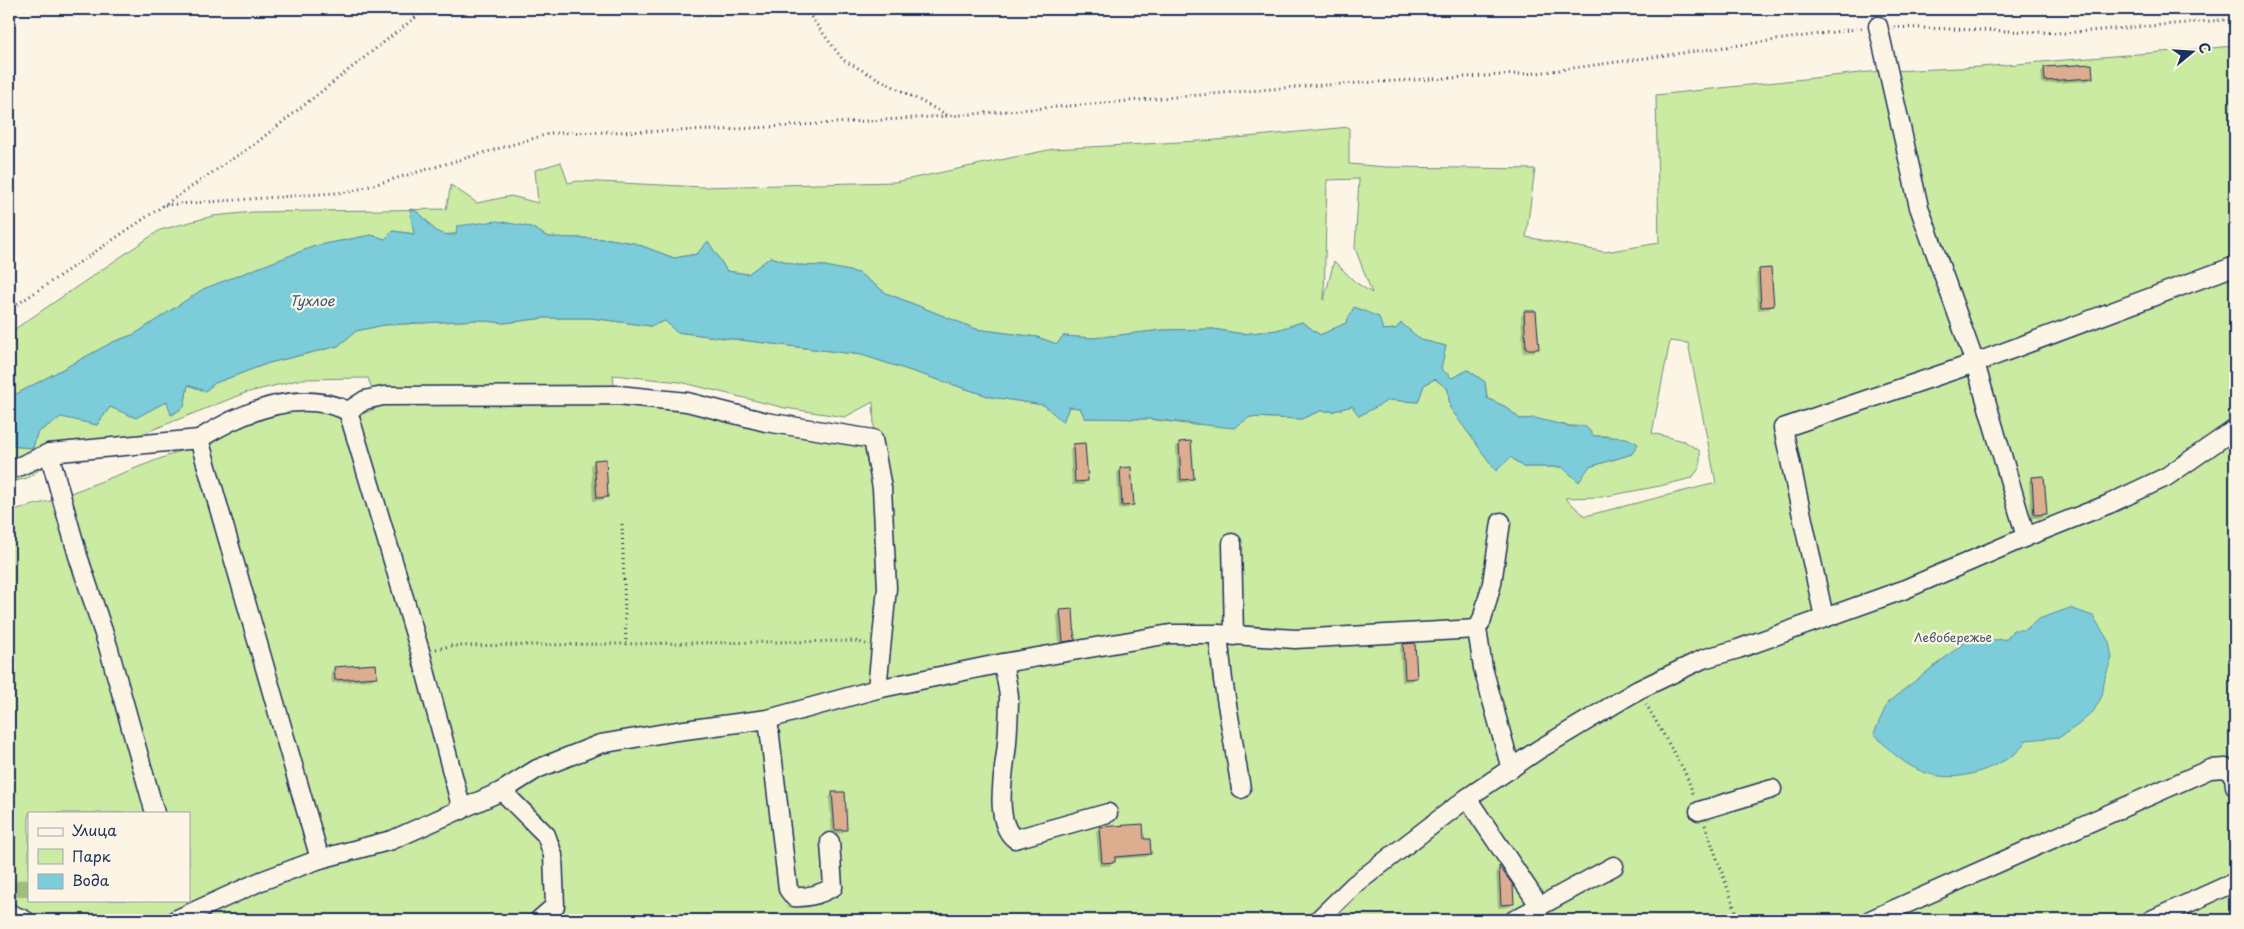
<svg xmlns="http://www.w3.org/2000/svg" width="2244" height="929" font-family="'Playpen Sans',sans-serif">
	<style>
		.green { fill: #cbeaa2; stroke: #738c80; fill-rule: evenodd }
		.water { fill: #7dccda; stroke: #568da8 }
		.shadow { fill: #0003 }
		.building { fill: #ddad8f; stroke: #1b2f5e }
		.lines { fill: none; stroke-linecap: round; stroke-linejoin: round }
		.minor-casing { stroke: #1b2f5e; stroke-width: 21 }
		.path { stroke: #1b2f5e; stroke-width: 3; stroke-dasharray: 1 4; stroke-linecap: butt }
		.minor { stroke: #fcf5e5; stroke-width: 18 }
		.labels { text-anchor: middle; stroke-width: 4.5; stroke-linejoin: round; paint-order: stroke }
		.park-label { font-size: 12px; fill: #3e546c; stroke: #fcf5e5 }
		.water-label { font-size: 14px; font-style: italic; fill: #34567d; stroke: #fcf5e5 }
	</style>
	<rect width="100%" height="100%" fill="#fcf5e5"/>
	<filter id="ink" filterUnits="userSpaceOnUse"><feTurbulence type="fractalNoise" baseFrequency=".02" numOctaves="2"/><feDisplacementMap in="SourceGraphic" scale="10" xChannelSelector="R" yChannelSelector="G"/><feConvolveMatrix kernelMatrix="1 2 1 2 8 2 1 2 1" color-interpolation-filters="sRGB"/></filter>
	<g filter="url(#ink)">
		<path class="green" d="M2235 46V920H9V511L50 501 279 413C301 408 326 407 345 421L379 407 368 378 302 379 245 393 119 443 76 454 46 465 27 478 9 483V446L33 448 37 433 61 416 97 425 110 407 136 417 168 401 172 415 184 407 188 385 205 391 215 383 269 363 338 346 356 331 384 325 478 320 504 323 545 318H591L650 326 665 321 676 332 862 355 991 397 1044 405 1063 421 1069 407 1080 408 1085 418 1149 419 1193 425 1250 417 1301 419 1320 411H1334L1352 406 1360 415 1389 400 1418 402 1424 385 1435 379 1448 389 1450 408 1523 467H1589L1632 454 1610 436H1594L1585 426C1562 428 1542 418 1520 419L1506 407 1487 398 1485 382 1468 370 1452 378 1440 368 1446 346 1421 340 1401 323 1396 329 1383 330 1354 308 1346 323 1320 335 1302 322 1277 330 1243 334 1213 329 1163 330 1093 338 1063 336 1057 344 1037 337 976 329 886 293 858 273 825 266 796 265 771 257 748 274 727 271 708 242 697 254 674 258 634 243 610 239 548 237 531 227 441 235C430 227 424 213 411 209L415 234 393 231 385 239 371 235 315 246 204 289 135 334 113 342 9 398V333L160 230 213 216 253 212 446 209 451 185 477 203 511 196 538 203 535 170 561 162 568 183 578 181 703 187 895 182 1053 149 1216 140 1349 127V164L1387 167 1535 169 1526 237 1605 252 1659 243 1656 95 1869 72 1980 67ZM1359 179 1355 248 1372 293 1355 282 1334 261 1324 300 1327 180ZM1670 341 1688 343 1716 483 1585 516 1565 498 1602 497 1660 486 1692 478 1700 467V451L1684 441 1652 433ZM613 375 680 382 785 408 845 417 873 402 875 449 860 445 767 430 682 410 616 405ZM29 813H189V900H29Z"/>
		<g class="water">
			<path d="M410 209C433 216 424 236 456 235L457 226 497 221 531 227 548 237 610 239 634 243 674 258 697 254 708 241 727 271 748 274 771 257 796 265 825 266 859 273 886 293 976 329 1037 337 1057 344 1063 336 1093 338 1163 330 1213 329 1243 334 1277 330 1302 322 1320 335 1346 323 1354 307 1379 317 1383 330 1396 329 1401 323 1421 340 1446 346 1441 369 1452 378 1468 370 1485 382 1487 398 1506 407 1520 419 1535 418 1571 427 1585 426 1594 436 1627 438 1638 444 1632 454 1589 467 1579 482 1562 467H1523L1511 457 1496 471 1450 408 1448 389 1435 379 1424 385 1418 402 1389 400 1359 416 1352 406 1334 411H1320L1301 419 1250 417 1234 428 1149 419 1085 418 1080 408 1069 407 1063 422 1044 405 991 397 862 355 676 332 665 321 650 326 591 318H545L504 323 478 320 384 325 356 331 338 346 269 363 215 383 205 391 188 385 184 407 171 415 167 401 136 418 110 407 97 425 61 417 37 433 33 448 9 446V398L113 342 135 334 203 289 315 246 371 235 385 239 393 231 414 234Z"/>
			<path d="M2070 608 2093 616 2109 642 2112 658 2105 677 2102 696 2093 712 2078 725 2060 737 2026 740C2018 755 2006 760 1991 767 1942 789 1906 772 1874 733L1888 702 1965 642 2007 639 2013 630H2025L2039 619Z"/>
		</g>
		<g class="shadow">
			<polygon points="2045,68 2092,78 2088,81 2042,84 2041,72"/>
			<polygon points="1760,270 1772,306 1769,309 1758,310 1756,274"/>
			<polygon points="1525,313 1538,348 1534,352 1523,353 1521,316"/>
			<polygon points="1180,443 1192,478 1189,482 1178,483 1176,447"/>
			<polygon points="1074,445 1086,481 1083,485 1072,485 1070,449"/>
			<polygon points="594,461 607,497 603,500 593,501 591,465"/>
			<polygon points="1120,469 1133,505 1129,508 1119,509 1117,473"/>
			<polygon points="2033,478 2045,514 2042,518 2031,518 2029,482"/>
			<polygon points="1061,611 1073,639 1070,643 1059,645 1057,615"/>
			<polygon points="1403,645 1416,677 1412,681 1402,682 1400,649"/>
			<polygon points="335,668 376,676 372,680 332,683 331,672"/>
			<polygon points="833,794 846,829 842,833 832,834 829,797"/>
			<polygon points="1100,828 1143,841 1150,854 1146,857 1113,859 1110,866 1099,866 1096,831"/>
			<polygon points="1499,868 1513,903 1509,907 1498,908 1496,871"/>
			<polygon points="29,879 29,896 15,897 14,884 18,880"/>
		</g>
		<g class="building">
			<polygon points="2092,64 2093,78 2045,81 2044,67"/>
			<polygon points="1771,268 1774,306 1761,307 1759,269"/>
			<polygon points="1524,311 1536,311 1539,349 1526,349"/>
			<polygon points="1191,441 1194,479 1181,480 1179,442"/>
			<polygon points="1085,443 1088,481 1075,482 1073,444"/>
			<polygon points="606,459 608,497 597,498 594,460"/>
			<polygon points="1131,467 1134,505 1122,506 1120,468"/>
			<polygon points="2044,476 2047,514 2034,515 2032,477"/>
			<polygon points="1073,609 1075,640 1063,642 1060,610"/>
			<polygon points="1415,643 1417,678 1405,679 1403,644"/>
			<polygon points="376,664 377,677 335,680 334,667"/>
			<polygon points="832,792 845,792 847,830 835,830"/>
			<polygon points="1143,824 1144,839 1150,839 1151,854 1115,857 1115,862 1102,863 1099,827"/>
			<polygon points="1499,866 1513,885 1514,904 1501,905"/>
		</g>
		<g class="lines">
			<g class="minor-casing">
				<g id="minor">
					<polyline points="1878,26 1919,207 1975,363 2026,537"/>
					<polyline points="9,471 49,453"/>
					<polyline points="1501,522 1492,583 1482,620 1477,629 1483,668 1511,769"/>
					<polyline points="1232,543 1234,636"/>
					<polyline points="1824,617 1783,428 1975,363 2235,266"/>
					<polyline points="1218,634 1223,680 1241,789"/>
					<path d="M1003 663C1005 674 1008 686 1009 697 1009 712 1008 728 1007 743 1005 769 992 821 1015 839L1108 813"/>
					<path d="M768 719 788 889 794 897C808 898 821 894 833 887L830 842"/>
					<polyline points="502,791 546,835 553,855 555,906 539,920"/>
					<polyline points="1467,798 1539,905"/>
					<polyline points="462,810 420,651 348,411 365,400 383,396 618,395 687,402 766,422 873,439 882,488 887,588 877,689"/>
					<polyline points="1699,811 1772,789"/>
					<polyline points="155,813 108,646 78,556 49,453 199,439"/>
					<path d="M320 859 199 439C242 412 299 388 348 411"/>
					<polyline points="9,913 25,920"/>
					<polyline points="175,920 261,881 320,859 392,840 502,791 537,769 600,744 677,731 768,719 877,689 1003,663 1170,634 1218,634 1295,639 1477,629"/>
					<polyline points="1318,920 1354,885 1467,798 1538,750 1638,690 1703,659 1738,649 1903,590 2026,537 2109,504 2166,477 2235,429"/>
					<polyline points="1514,920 1614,866"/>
					<polyline points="1870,920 2210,769 2226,768 2234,776 2235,786"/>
					<polyline points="2151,920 2235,882"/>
				</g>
			</g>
			<g class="path">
				<polyline points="805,9 843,60 949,116 1307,86 1537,73 1863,28"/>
				<polyline points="1894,27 2064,33 2235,19"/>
				<polyline points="165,205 349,192 552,133 721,130 948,116"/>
				<polyline points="9,310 256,143 426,9"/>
				<polyline points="622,524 626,644"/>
				<polyline points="436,649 451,646 855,641 866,644"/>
				<polyline points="1646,704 1685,772 1694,796"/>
				<polyline points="1705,825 1739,920"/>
			</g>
			<use href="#minor" class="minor"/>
		</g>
	</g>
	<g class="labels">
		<g class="park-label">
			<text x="1953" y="642">Левобережье</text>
		</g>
		<g class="water-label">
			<text x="312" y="306">Тухлое</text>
		</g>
	</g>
	<rect width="2244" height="929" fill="none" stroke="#fcf5e5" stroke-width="30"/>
	<rect x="15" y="15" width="2214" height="899" fill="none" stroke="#1b2f5e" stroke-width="2" filter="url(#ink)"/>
	<rect x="28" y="812" width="162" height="90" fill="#fcf5e5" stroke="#a2a6af"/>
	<rect x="38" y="828" width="25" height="8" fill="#fcf5e5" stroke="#a2a6af"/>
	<text x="72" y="836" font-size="15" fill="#1b2f5e">Улица</text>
	<rect x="38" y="849" width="25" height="15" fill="#cbeaa2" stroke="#a2a6af"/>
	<text x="72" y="862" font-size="15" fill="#1b2f5e">Парк</text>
	<rect x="38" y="874" width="25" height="15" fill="#7dccda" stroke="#a2a6af"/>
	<text x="72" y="886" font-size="15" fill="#1b2f5e">Вода</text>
	<g transform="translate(2192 52) rotate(72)" stroke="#fcf5e5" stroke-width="4" paint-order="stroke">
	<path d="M0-4L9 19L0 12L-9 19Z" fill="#1b2f5e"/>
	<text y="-8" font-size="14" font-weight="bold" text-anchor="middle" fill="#1b2f5e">С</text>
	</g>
</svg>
